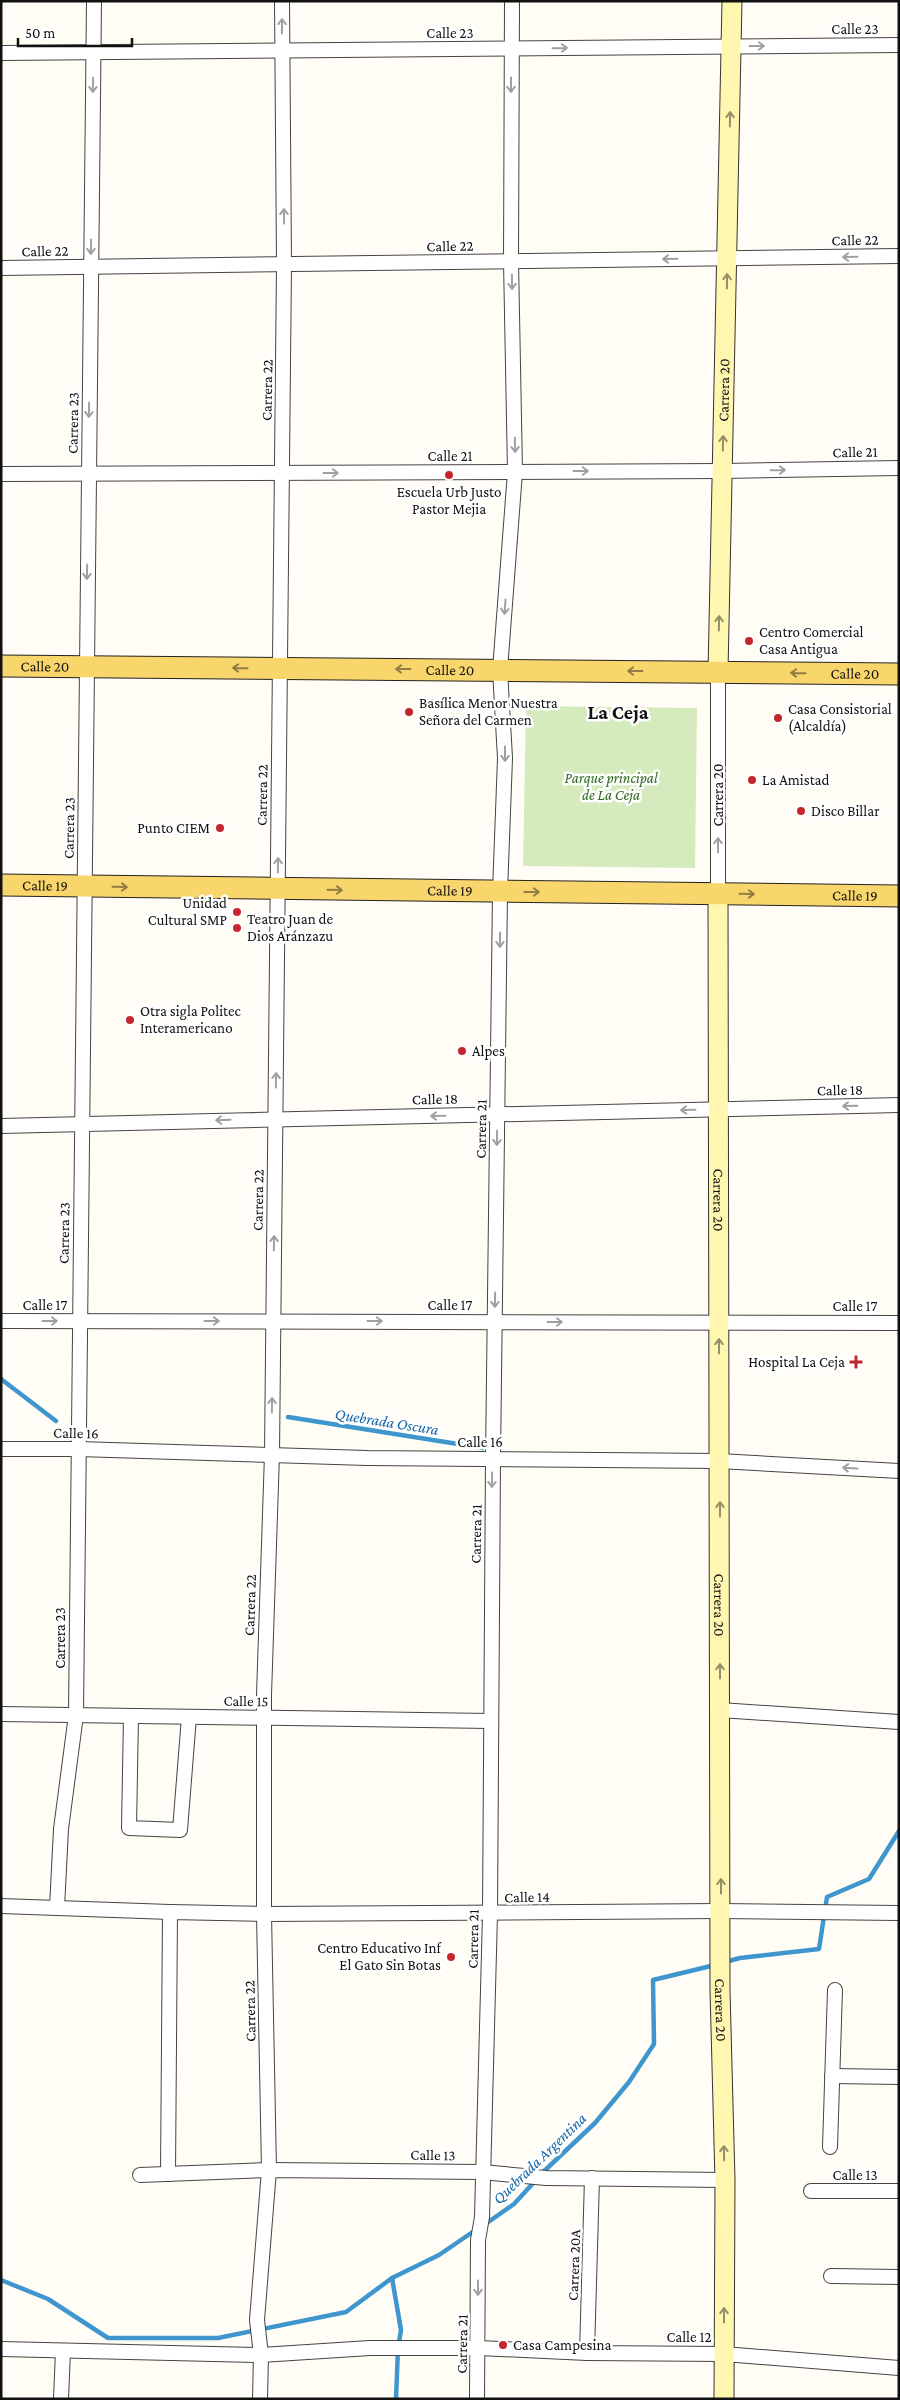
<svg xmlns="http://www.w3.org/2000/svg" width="900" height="2400" font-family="'Crimson Pro',serif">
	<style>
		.green { fill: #d5ebbd }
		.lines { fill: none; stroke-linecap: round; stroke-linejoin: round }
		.stream { stroke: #3f96cf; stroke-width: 4.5 }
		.minor-casing { stroke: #444; stroke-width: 16 }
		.secondary-casing { stroke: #333; stroke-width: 21 }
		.primary-casing { stroke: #222; stroke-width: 23 }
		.minor { stroke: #fff; stroke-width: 14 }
		.secondary { stroke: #fff6b0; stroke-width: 19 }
		.primary { stroke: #f9d66b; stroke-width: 21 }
		.oneway { stroke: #a0a0a0 }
		.oneway2 { stroke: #948f68 }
		.oneway3 { stroke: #917d42 }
		.poi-dot { fill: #c4262e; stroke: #fff; stroke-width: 2 }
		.labels { text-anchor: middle; stroke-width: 5; stroke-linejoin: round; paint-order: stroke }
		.street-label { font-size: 15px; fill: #111; stroke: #fff }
		.poi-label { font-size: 15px; fill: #111; stroke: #fff; text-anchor: start }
		.park-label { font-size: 15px; font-style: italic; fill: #2f6b1f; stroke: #fff }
		.water-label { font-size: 16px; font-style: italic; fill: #1768a6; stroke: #fff }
		.district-label { font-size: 20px; font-weight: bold; fill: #111; stroke: #fff }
	</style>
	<rect width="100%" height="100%" fill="#fffdf5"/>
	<polygon class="green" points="526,706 697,708 695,868 523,866"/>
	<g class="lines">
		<g class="stream">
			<polyline points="1,1379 56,1421"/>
			<polyline points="288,1417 483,1448"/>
			<polyline points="725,1962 740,1958 819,1949 827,1897 869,1879 899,1831"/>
			<polyline points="541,2174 595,2123 629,2082 654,2044 653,1980 715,1965"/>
			<polyline points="484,2225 514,2204 536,2180"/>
			<polyline points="392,2278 401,2330 398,2348 396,2399"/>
			<polyline points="1,2280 48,2299 108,2338 218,2338 346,2312 392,2278 439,2255 477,2229"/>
		</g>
		<g class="minor-casing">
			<g id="minor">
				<polyline points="1,53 899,45"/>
				<polyline points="1,268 899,256"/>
				<polyline points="1,474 723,471 899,468"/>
				<polyline points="718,894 718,672"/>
				<polyline points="1,1126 899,1105"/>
				<polyline points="1,1321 899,1323"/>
				<polyline points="1,1449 78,1449 367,1458 719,1461 899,1471"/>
				<polyline points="720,1710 899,1722"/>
				<polyline points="1,1714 490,1721"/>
				<polyline points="131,1716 129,1828 180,1830 189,1717"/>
				<polyline points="1,1906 170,1912"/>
				<polyline points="57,1908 61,1829 76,1715 94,1"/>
				<polyline points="832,2076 899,2077"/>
				<polyline points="830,2147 835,1990"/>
				<polyline points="168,2174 170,1912 264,1914 721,1911 899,1913"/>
				<polyline points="140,2175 269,2170 482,2172 546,2178 725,2180"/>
				<polyline points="811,2191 899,2191"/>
				<polyline points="831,2276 899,2277"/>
				<polyline points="1,2349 261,2355 370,2348 479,2348 587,2353 724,2354 899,2368"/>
				<polyline points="587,2353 592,2178"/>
				<polyline points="61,2399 63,2351"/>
				<polyline points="260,2399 261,2355 257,2320 269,2170 264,1914 264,1695 272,1454 284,264 282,1"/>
				<polyline points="477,2399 478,2240 482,2217 490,1914 493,1458 500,892 505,758 500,670 515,472 511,261 512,1"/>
			</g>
		</g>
		<g class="secondary-casing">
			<g id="secondary">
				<path id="s1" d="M718 672 732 1"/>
				<path id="s2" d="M718 894 720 1990 725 2180 724 2399"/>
			</g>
		</g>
		<g class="primary-casing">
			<g id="primary">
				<path id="s3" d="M1 666 899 674"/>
				<path id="s4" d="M1 885 899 896"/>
			</g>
		</g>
		<use href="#minor" class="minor"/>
		<use href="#secondary" class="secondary"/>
		<use href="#primary" class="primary"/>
	</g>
	<defs><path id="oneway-shaft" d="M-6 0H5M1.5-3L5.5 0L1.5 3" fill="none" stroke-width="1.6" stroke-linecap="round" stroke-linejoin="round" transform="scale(1.25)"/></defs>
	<g class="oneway">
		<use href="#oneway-shaft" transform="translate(282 26) rotate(-89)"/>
		<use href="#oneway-shaft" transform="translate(757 46)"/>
		<use href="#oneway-shaft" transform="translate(560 48) rotate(-1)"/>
		<use href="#oneway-shaft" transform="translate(93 85) rotate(91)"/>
		<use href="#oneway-shaft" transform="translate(511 85) rotate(90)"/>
		<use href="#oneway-shaft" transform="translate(284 216) rotate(-91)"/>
		<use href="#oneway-shaft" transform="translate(91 247) rotate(91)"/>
		<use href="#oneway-shaft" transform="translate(850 257) rotate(179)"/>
		<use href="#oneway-shaft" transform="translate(670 259) rotate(179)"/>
		<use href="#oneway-shaft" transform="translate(512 282) rotate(89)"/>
		<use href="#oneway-shaft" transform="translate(89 410) rotate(91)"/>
		<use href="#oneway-shaft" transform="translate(515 445) rotate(89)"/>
		<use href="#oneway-shaft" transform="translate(778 470) rotate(-1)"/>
		<use href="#oneway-shaft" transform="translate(581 471)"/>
		<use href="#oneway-shaft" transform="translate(331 473)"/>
		<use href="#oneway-shaft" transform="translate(87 572) rotate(91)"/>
		<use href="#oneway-shaft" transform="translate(505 607) rotate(94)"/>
		<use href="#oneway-shaft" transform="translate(505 754) rotate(90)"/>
		<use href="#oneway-shaft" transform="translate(718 845) rotate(-90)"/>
		<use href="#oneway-shaft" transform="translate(278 865) rotate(-89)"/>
		<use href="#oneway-shaft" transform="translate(500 940) rotate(91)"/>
		<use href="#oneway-shaft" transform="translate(276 1080) rotate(-89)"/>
		<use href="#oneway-shaft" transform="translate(850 1106) rotate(179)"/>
		<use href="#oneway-shaft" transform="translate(688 1110) rotate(179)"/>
		<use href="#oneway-shaft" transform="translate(438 1116) rotate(179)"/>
		<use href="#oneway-shaft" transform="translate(223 1120) rotate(178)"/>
		<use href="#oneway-shaft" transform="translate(497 1138) rotate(91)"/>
		<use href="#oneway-shaft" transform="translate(274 1243) rotate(-89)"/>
		<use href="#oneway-shaft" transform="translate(495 1300) rotate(91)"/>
		<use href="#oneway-shaft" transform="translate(50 1321)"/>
		<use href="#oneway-shaft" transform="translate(212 1321)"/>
		<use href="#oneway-shaft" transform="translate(375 1321)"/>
		<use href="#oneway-shaft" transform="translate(555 1322)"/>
		<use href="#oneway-shaft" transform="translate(272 1405) rotate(-89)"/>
		<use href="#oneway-shaft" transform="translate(850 1468) rotate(-177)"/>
		<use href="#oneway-shaft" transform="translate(492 1480) rotate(91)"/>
		<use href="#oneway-shaft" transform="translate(478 2288) rotate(90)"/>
	</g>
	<g class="oneway2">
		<use href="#oneway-shaft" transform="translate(730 119) rotate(-89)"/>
		<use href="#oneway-shaft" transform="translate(727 281) rotate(-89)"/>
		<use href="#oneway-shaft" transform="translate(723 443) rotate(-89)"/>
		<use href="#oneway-shaft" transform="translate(719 623) rotate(-89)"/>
		<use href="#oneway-shaft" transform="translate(719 1346) rotate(-90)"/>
		<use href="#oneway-shaft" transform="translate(720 1509) rotate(-90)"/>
		<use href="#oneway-shaft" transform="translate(720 1671) rotate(-90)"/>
		<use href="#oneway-shaft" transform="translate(721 1886) rotate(-90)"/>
		<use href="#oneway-shaft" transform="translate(724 2153) rotate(-91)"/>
		<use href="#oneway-shaft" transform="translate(724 2315) rotate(-90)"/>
	</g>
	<g class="oneway3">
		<use href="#oneway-shaft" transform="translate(240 668) rotate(-179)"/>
		<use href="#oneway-shaft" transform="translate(403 669) rotate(-180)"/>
		<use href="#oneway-shaft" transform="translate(635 671) rotate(-180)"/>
		<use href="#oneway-shaft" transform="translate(798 673) rotate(-179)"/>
		<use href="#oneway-shaft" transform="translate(120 887) rotate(1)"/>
		<use href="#oneway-shaft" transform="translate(335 890) rotate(1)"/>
		<use href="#oneway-shaft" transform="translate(532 892)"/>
		<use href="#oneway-shaft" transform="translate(747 894) rotate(1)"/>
	</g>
	<g class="poi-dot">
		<circle cx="449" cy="475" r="5"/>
		<circle cx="749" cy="641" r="5"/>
		<circle cx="409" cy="712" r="5"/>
		<circle cx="778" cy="718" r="5"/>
		<circle cx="752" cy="780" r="5"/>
		<circle cx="801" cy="811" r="5"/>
		<circle cx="220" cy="828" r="5"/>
		<circle cx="237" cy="912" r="5"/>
		<circle cx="237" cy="928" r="5"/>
		<circle cx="130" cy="1020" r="5"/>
		<circle cx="462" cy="1051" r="5"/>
		<path d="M853.5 1354.5h5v5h5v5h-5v5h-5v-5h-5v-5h5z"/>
		<circle cx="451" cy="1957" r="5"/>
		<circle cx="503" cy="2345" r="5"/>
	</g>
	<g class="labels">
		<g class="street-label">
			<text x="855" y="34">Calle 23</text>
			<text x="450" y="38">Calle 23</text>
			<text transform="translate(855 240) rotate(-1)" y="5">Calle 22</text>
			<text transform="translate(450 246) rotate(-1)" y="5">Calle 22</text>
			<text transform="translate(45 251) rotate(-1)" y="5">Calle 22</text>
			<text transform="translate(267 390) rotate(-89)" y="5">Carrera 22</text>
			<text dy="5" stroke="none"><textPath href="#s1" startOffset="282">Carrera 20</textPath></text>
			<text transform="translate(73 423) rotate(-89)" y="5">Carrera 23</text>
			<text transform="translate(855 452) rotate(-1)" y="5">Calle 21</text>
			<text x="450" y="461">Calle 21</text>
			<text dy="5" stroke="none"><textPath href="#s3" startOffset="44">Calle 20</textPath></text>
			<text dy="5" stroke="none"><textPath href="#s3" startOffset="449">Calle 20</textPath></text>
			<text dy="5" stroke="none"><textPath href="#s3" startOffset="854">Calle 20</textPath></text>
			<text transform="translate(262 795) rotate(-89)" y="5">Carrera 22</text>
			<text transform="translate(718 795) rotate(-90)" y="5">Carrera 20</text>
			<text transform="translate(69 828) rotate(-89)" y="5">Carrera 23</text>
			<text dy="5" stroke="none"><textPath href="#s4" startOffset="44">Calle 19</textPath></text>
			<text dy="5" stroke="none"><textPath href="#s4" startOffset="449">Calle 19</textPath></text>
			<text dy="5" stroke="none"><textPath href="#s4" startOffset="854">Calle 19</textPath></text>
			<text transform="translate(840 1090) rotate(-1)" y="5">Calle 18</text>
			<text transform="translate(435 1099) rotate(-1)" y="5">Calle 18</text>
			<text transform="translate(481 1129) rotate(-89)" y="5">Carrera 21</text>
			<text transform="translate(258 1200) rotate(-89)" y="5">Carrera 22</text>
			<text dy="5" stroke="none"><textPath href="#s2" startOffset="306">Carrera 20</textPath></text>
			<text transform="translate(64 1233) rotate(-89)" y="5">Carrera 23</text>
			<text x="45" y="1310">Calle 17</text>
			<text x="450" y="1310">Calle 17</text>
			<text x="855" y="1311">Calle 17</text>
			<text transform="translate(76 1433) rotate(1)" y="5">Calle 16</text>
			<text x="480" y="1447">Calle 16</text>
			<text transform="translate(476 1534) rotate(-89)" y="5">Carrera 21</text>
			<text transform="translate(250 1605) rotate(-88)" y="5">Carrera 22</text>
			<text dy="5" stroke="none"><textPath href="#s2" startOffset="711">Carrera 20</textPath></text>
			<text transform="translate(60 1638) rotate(-90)" y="5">Carrera 23</text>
			<text transform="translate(246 1701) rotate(1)" y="5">Calle 15</text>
			<text transform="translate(527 1897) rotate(-1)" y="5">Calle 14</text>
			<text transform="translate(473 1939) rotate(-89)" y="5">Carrera 21</text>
			<text dy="5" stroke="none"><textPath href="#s2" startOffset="1116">Carrera 20</textPath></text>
			<text transform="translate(250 2011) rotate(-91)" y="5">Carrera 22</text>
			<text transform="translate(433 2155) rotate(1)" y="5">Calle 13</text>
			<text x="855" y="2180">Calle 13</text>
			<text transform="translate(574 2265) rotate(-88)" y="5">Carrera 20A</text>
			<text x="689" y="2342">Calle 12</text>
			<text transform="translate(462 2344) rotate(-89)" y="5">Carrera 21</text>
		</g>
		<g class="poi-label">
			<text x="449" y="497" text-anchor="middle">Escuela Urb Justo<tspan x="449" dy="17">Pastor Mejia</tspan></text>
			<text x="759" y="637">Centro Comercial<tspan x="759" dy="17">Casa Antigua</tspan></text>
			<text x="419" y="708">Basílica Menor Nuestra<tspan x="419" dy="17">Señora del Carmen</tspan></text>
			<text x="788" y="714">Casa Consistorial<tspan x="788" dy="17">(Alcaldía)</tspan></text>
			<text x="762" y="785">La Amistad</text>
			<text x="811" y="816">Disco Billar</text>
			<text x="210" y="833" text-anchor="end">Punto CIEM</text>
			<text x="227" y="908" text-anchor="end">Unidad<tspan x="227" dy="17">Cultural SMP</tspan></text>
			<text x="247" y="924">Teatro Juan de<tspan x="247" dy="17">Dios Aránzazu</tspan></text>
			<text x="140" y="1016">Otra sigla Politec<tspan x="140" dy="17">Interamericano</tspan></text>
			<text x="472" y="1056">Alpes</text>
			<text x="845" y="1367" text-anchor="end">Hospital La Ceja</text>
			<text x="441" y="1953" text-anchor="end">Centro Educativo Inf<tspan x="441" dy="17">El Gato Sin Botas</tspan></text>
			<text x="513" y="2350">Casa Campesina</text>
		</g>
		<g class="park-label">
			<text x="611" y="783">Parque principal<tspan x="611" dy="17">de La Ceja</tspan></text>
		</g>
		<g class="water-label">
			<text transform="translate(387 1421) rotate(9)" y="6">Quebrada Oscura</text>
			<text transform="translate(539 2158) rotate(-44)" y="6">Quebrada Argentina</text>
		</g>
		<g class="district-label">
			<text x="618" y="719">La Ceja</text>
		</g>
	</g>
	<rect width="900" height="2400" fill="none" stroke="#111111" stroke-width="5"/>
	<path d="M18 38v8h114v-8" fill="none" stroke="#111111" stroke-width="2.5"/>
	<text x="25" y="38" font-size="15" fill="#111111" stroke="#ffffff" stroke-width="4" paint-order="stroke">50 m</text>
</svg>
